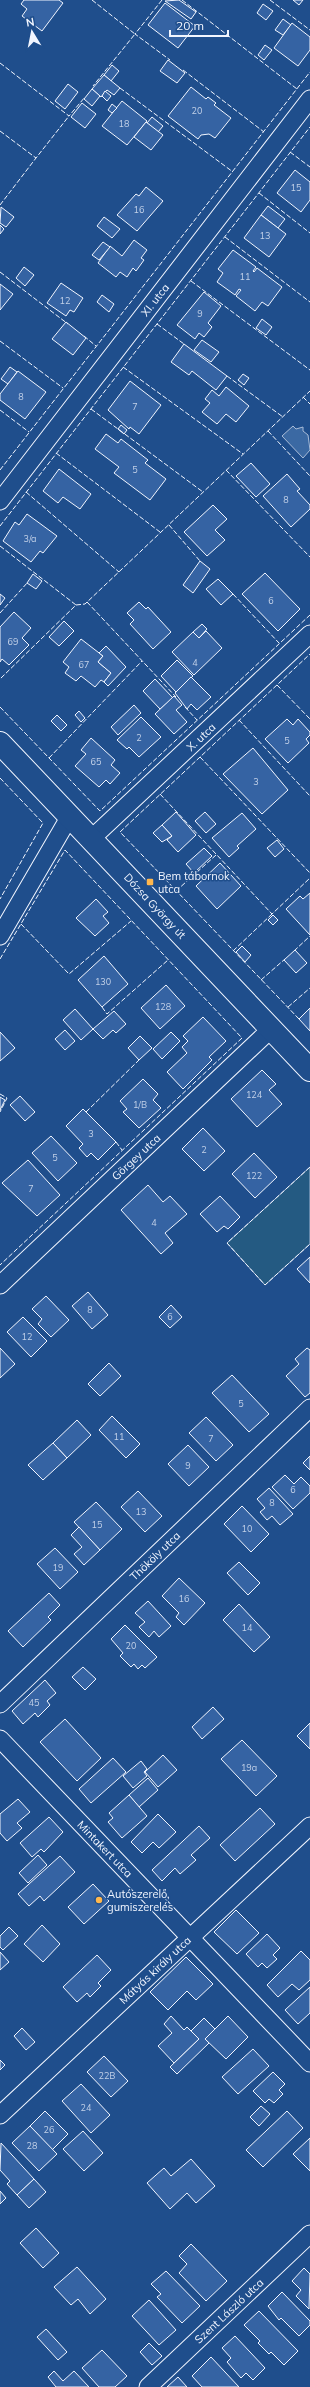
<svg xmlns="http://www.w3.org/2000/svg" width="310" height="2387" font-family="Mulish,sans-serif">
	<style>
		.green { fill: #245a82; stroke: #a8bbd7 }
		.water { fill: #3b69a3; stroke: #a8bbd7 }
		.building { fill: #3563a3; stroke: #f2f6ff }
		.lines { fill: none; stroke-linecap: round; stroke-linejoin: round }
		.minor-casing { stroke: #f2f6ff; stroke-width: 19 }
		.tertiary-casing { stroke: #f2f6ff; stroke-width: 24 }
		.minor { stroke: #1f4e8c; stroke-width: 17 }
		.tertiary { stroke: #1f4e8c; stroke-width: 22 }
		.fence { stroke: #f2f6ff; stroke-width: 1; stroke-dasharray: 5 2; stroke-linecap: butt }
		.poi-dot { fill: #ffb74d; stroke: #1f4e8c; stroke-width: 1.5 }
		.labels { text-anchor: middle; stroke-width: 3; stroke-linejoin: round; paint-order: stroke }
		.number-label { font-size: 9px; fill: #c3d1e8 }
		.street-label { font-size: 11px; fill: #f2f6ff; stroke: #1f4e8c }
		.poi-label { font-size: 11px; fill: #f2f6ff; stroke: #1f4e8c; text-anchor: start }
	</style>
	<rect width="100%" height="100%" fill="#1f4e8c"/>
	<polygon class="green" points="310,1167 310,1244 265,1285 227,1243"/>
	<polygon class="water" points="293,426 296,429 303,427 303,431 308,435 310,450 303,458 282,436"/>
	<g class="building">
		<polygon points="24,0 59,0 63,3 42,31 22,16 27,9 21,4"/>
		<polygon points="179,0 196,12 191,19 165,1"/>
		<polygon points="293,0 303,0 299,5"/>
		<polygon points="165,3 195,26 178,48 148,25"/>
		<polygon points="263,4 273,11 266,20 257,13"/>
		<polygon points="283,19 291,25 283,35 275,30"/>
		<polygon points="292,23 310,37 310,50 298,66 274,48"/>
		<polygon points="265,45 272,50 264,60 258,55"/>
		<polygon points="168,60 185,73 177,83 160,71"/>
		<polygon points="112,65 119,71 111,81 104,75"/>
		<polygon points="104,75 120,88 114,95 107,90 101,97 92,89"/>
		<polygon points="68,84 78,92 65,109 55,101"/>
		<polygon points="191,87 206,99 208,97 216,103 214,105 231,118 215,138 209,134 201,135 198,139 168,116"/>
		<polygon points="92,89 100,96 92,106 84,99"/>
		<polygon points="105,91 111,96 107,101 102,96"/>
		<polygon points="122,101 147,121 127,145 102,126"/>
		<polygon points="82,103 96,114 85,128 71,117"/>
		<polygon points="112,104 117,108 112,113 108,110"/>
		<polygon points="152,117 163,126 158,132 147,123"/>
		<polygon points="146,122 163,135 151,150 134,137"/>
		<polygon points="295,170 310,182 310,200 301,212 277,193"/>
		<polygon points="146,187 163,201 137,231 117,215 136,194 139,196"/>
		<polygon points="268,206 285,219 278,228 261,215"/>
		<polygon points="1,207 14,217 6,227 0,223"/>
		<polygon points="261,215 286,234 269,257 244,238"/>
		<polygon points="104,217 120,229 112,238 97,226"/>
		<polygon points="0,225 4,229 0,234"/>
		<polygon points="134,240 147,250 141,258 144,260 136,271 133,268 127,277 120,272 116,277 98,263 110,246 122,256"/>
		<polygon points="103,242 110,247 99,260 92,255"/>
		<polygon points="233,250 256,267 253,271 254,272 257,268 282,287 268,306 262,302 255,311 236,296 241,290 239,289 235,295 217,282 223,273 218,269"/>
		<polygon points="24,267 34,275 25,286 16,278"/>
		<polygon points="61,283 83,298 74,312 70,310 66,316 47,303"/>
		<polygon points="0,284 13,294 0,310"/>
		<polygon points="204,292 221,306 208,323 212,327 204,337 199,333 195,339 177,325"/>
		<polygon points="102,295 114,304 109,312 97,302"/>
		<polygon points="262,319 272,327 266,335 256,328"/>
		<polygon points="66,322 86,338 73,355 52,339"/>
		<polygon points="202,340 219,352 211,362 194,350"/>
		<polygon points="184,344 227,376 216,390 192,371 189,375 171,362"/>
		<polygon points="10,367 17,372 8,384 1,379"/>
		<polygon points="18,371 46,392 25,419 0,400 0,394"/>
		<polygon points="243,374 249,378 244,385 238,380"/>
		<polygon points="130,381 161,405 139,434 130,427 129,429 108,410"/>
		<polygon points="226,387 249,406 236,422 226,414 217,424 202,412 210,403 205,399 212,390 219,396"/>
		<polygon points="121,425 127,430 124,434 118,429"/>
		<polygon points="106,434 118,443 121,439 148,460 145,463 166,479 150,500 114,473 119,467 95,449"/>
		<polygon points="251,463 270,484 256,497 236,476"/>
		<polygon points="59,469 91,494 80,509 63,497 58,503 43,491"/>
		<polygon points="287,474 300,489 297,491 310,505 310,509 291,527 263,496"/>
		<polygon points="213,505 227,519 215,530 225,540 207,556 184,532"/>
		<polygon points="27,514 57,536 43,553 40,551 31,562 3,541 15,522 19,525"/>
		<polygon points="200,561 210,569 193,593 183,585"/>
		<polygon points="265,573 300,609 278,631 242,594"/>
		<polygon points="33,574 42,581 36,589 27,583"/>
		<polygon points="218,579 233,594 221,605 206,589"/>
		<polygon points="0,594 5,598 0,605"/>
		<polygon points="139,602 146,609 148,607 171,632 153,649 130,624 134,620 127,613"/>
		<polygon points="14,612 31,628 22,638 29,645 9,665 2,659 0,662 0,627"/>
		<polygon points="64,621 74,631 59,646 49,637"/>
		<polygon points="202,624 207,629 199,638 193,632"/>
		<polygon points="206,631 222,648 194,675 172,652 193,632 199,638"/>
		<polygon points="81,639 103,656 98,662 111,673 104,682 101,680 95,687 81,676 76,681 65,673 69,667 63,662"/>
		<polygon points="106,646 126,667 108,686 104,682 111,673 98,662 103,656 99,653"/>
		<polygon points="177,660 193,676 176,692 161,676"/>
		<polygon points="191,677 211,697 197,710 191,704 187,709 175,693"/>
		<polygon points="155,679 173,698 160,709 143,691"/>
		<polygon points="174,696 182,705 176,710 187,722 174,734 155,714"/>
		<polygon points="134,705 141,713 118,735 111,727"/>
		<polygon points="79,711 85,718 81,722 75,715"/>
		<polygon points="57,715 67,725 61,731 51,721"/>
		<polygon points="141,717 161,737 139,757 129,747 127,749 117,740"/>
		<polygon points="287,719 293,725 298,719 310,732 310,735 306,739 309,743 288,763 265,739"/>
		<polygon points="91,738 115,760 111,765 120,773 110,784 106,780 99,787 75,766 86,754 81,750"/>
		<polygon points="253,748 288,790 262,814 223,774"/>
		<polygon points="176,812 196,835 178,852 167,840 172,836 162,825"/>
		<polygon points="205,812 216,824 206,833 195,821"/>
		<polygon points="242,813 256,829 237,846 239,848 229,857 212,838"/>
		<polygon points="162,825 172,836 162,842 153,833"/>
		<polygon points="277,840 284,849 275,857 267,848"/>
		<polygon points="204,848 212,856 194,873 186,864"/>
		<polygon points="220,863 241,886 217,909 196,886"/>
		<polygon points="310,893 310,935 286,909 300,896 303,899"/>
		<polygon points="96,899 108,912 103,916 109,923 95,936 76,918"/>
		<polygon points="273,915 278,920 273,925 268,920"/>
		<polygon points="242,946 251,955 245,962 236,952"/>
		<polygon points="295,950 307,963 296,973 284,960"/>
		<polygon points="104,956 128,984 102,1007 78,980"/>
		<polygon points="166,985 185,1006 160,1029 141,1008"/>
		<polygon points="310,1008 310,1031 299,1019"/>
		<polygon points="75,1009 93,1029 81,1040 63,1020"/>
		<polygon points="114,1011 126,1024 116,1033 113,1030 103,1039 93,1029"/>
		<polygon points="203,1017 226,1041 209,1057 212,1060 183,1089 167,1072 187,1053 182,1047 188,1041 183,1036"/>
		<polygon points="65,1030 75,1041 65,1050 55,1039"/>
		<polygon points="0,1032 15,1048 0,1061"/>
		<polygon points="171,1032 180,1041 162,1059 153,1049"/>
		<polygon points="140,1036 152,1048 139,1060 128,1048"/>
		<polygon points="262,1070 276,1084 269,1090 282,1104 257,1127 231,1099"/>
		<polygon points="143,1079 158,1094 153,1100 161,1108 139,1128 123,1112 127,1109 120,1101"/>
		<polygon points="20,1096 35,1112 25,1121 10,1105"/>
		<polygon points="0,1097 5,1100 0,1110"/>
		<polygon points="83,1109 116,1142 98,1160 91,1153 87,1157 79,1148 83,1144 66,1126"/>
		<polygon points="203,1128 225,1151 204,1171 182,1149"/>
		<polygon points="51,1136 77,1163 58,1181 32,1153"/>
		<polygon points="254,1153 277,1177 255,1198 232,1174"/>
		<polygon points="28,1160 60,1195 37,1216 2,1183"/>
		<polygon points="148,1185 163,1202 170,1196 187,1214 165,1233 173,1243 161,1254 121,1210"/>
		<polygon points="220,1196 240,1217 228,1229 224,1226 217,1232 200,1214"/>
		<polygon points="310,1257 310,1283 297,1269"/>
		<polygon points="88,1292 108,1315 92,1329 72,1306"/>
		<polygon points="46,1296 69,1320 51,1337 38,1324 42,1319 32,1309"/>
		<polygon points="171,1305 182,1317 170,1328 159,1317"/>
		<polygon points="23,1317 47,1341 31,1357 7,1332"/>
		<polygon points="0,1348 15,1364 0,1378"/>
		<polygon points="307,1348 310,1350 310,1393 305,1397 286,1376 299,1364 295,1359"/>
		<polygon points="109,1363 121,1376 100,1396 88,1384"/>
		<polygon points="232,1375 269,1414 249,1432 212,1393"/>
		<polygon points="112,1416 140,1444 126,1458 99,1430"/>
		<polygon points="206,1417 233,1445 216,1461 189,1433"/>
		<polygon points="77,1420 91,1435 67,1458 53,1443"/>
		<polygon points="53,1443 67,1458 43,1480 28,1465"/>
		<polygon points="188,1445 209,1467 189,1486 168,1464"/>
		<polygon points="310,1456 310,1470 303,1463"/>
		<polygon points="285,1475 294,1484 301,1477 310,1486 310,1493 293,1509 272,1487"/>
		<polygon points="269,1488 293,1514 280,1525 272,1516 267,1520 260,1512 265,1508 257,1499"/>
		<polygon points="138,1491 162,1516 145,1532 121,1507"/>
		<polygon points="96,1502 122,1529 100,1550 74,1522"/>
		<polygon points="242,1506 269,1534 251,1552 224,1524"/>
		<polygon points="79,1527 100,1550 84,1565 74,1554 82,1547 71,1535"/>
		<polygon points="55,1548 78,1572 60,1589 37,1564"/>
		<polygon points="239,1562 260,1583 248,1595 227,1573"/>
		<polygon points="179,1578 205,1603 184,1625 176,1617 179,1613 162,1596"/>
		<polygon points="49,1593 60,1605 48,1617 51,1620 23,1647 8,1631"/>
		<polygon points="148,1601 171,1626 159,1637 154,1631 149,1637 139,1627 145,1622 135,1613"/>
		<polygon points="239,1604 270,1637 254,1652 223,1620"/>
		<polygon points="125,1625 157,1657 145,1668 142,1665 138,1669 134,1664 131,1667 120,1656 123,1653 111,1639"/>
		<polygon points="83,1667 96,1679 85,1690 72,1677"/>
		<polygon points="45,1680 56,1693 47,1701 50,1705 38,1717 35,1713 23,1724 12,1711"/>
		<polygon points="213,1707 224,1719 202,1739 192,1727"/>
		<polygon points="65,1719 101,1758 77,1781 40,1742"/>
		<polygon points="310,1723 310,1749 297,1736"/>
		<polygon points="242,1740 277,1776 256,1796 221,1759"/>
		<polygon points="163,1755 177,1770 158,1787 145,1772"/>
		<polygon points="113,1758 126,1772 91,1803 79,1789"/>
		<polygon points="141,1761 147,1769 144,1772 147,1776 133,1788 123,1776"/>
		<polygon points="148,1778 158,1790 139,1807 129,1795"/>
		<polygon points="129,1795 147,1816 122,1838 108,1822 113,1818 109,1813"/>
		<polygon points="18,1799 30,1812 17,1823 22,1828 7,1841 0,1833 0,1814"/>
		<polygon points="260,1808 275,1824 235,1861 220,1845"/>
		<polygon points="158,1814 176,1832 159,1848 153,1842 142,1853 131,1842"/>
		<polygon points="49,1817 63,1832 44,1852 41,1849 32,1857 20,1843"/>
		<polygon points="199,1826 210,1838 191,1855 196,1860 180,1874 175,1868 162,1881 152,1870"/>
		<polygon points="38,1855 47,1865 28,1883 19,1873"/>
		<polygon points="60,1856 75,1872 44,1901 40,1896 29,1906 18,1894"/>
		<polygon points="93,1884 109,1901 84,1924 68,1907"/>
		<polygon points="236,1910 259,1933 237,1954 214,1932"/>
		<polygon points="42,1925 60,1944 43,1962 24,1944"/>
		<polygon points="9,1927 18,1936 3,1950 0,1947 0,1936"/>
		<polygon points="267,1934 280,1948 273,1955 277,1959 267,1968 262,1963 258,1967 246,1954"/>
		<polygon points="301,1951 310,1960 310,1980 299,1990 292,1984 278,1997 267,1985"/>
		<polygon points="0,1952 9,1962 0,1970"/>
		<polygon points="97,1955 111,1970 98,1983 101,1986 90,1997 87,1993 77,2002 63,1987"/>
		<polygon points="186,1957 213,1984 196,2000 187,1991 168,2010 150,1992"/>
		<polygon points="310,1987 310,2013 298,2024 285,2010"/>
		<polygon points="171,2016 184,2030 187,2027 199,2039 174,2063 158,2046 172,2033 164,2024"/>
		<polygon points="228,2016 248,2037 226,2059 205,2039"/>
		<polygon points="204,2018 215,2029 205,2039 209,2043 177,2074 170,2067 199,2039 191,2031"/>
		<polygon points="22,2028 35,2042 26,2050 14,2036"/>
		<polygon points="253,2049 269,2066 238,2094 222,2077"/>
		<polygon points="104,2056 128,2081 111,2097 87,2072"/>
		<polygon points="0,2060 5,2065 0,2070"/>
		<polygon points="273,2072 285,2084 279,2090 283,2094 274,2103 269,2099 265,2103 253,2091"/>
		<polygon points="81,2084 110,2115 91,2133 62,2101"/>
		<polygon points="261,2106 270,2114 259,2126 250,2117"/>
		<polygon points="45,2111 68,2134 52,2150 30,2126"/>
		<polygon points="287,2111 303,2128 263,2167 246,2150"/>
		<polygon points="30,2126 57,2154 39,2171 12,2143"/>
		<polygon points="83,2131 103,2153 84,2171 63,2149"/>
		<polygon points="310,2138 310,2171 293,2154"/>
		<polygon points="1,2143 34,2179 17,2195 7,2184 10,2181 0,2170"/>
		<polygon points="191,2159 215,2186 196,2203 187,2193 170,2209 147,2183 164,2168 171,2176"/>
		<polygon points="34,2179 46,2192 29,2208 17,2195"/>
		<polygon points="0,2191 6,2198 0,2204"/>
		<polygon points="36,2228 59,2253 43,2268 20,2243"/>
		<polygon points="191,2244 227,2281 206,2301 179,2273 187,2264 179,2256"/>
		<polygon points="77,2267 106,2299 90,2314 78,2299 71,2305 54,2287"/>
		<polygon points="304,2268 310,2274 309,2309 296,2296 301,2290 292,2281"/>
		<polygon points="166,2271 200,2306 182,2323 157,2297 161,2294 151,2284"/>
		<polygon points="282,2292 310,2321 310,2325 299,2336 281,2318 279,2320 268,2306"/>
		<polygon points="149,2300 176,2330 159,2345 132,2316"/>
		<polygon points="259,2311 298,2351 284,2365 271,2352 269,2354 258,2343 260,2341 244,2325"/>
		<polygon points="46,2329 67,2352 58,2360 37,2337"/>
		<polygon points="235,2336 265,2368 253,2380 246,2373 241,2378 227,2362 231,2358 222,2348"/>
		<polygon points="149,2343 162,2356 152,2365 140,2352"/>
		<polygon points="102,2350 127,2376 115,2387 99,2387 82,2368"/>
		<polygon points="211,2357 239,2387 202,2387 192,2376"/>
		<polygon points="54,2371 63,2381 74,2371 89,2387 56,2387 48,2377"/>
		<polygon points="178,2377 187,2387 167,2387"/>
	</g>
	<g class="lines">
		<g class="minor-casing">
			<g id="minor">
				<polyline points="0,501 310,99"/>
				<polyline points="91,839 310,634"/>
				<polyline points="0,936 70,816"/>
				<polyline points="0,1285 271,1029"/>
				<polyline points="0,1704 310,1408"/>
				<polyline points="0,1739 310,2063"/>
				<polyline points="0,2115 310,1826"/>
				<polyline points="148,2387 310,2234"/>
			</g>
		</g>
		<g class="tertiary-casing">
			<polyline id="tertiary" points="0,743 310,1070"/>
		</g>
		<use href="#minor" class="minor"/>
		<use href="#tertiary" class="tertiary"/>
		<g class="fence">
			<polyline points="92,0 135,34 93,86"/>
			<polyline points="162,0 135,34 170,60"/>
			<polyline points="182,0 297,89"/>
			<polyline points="270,0 310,30"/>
			<polyline points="0,63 69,116 85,97"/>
			<polyline points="183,70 264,132"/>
			<polyline points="120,88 233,172"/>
			<polyline points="0,131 36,158 69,116"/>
			<polyline points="290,152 310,167"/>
			<polyline points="259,193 310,233"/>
			<polyline points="0,205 36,158"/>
			<polyline points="225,237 310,302"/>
			<polyline points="0,272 68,324"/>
			<polyline points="191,281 310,370"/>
			<polyline points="157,324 184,344"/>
			<polyline points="84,336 96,346"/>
			<polyline points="0,341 63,388"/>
			<polyline points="123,367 243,454"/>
			<polyline points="227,376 283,417"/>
			<polyline points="303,397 310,404"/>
			<polyline points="91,409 203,492"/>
			<polyline points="0,410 29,432"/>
			<polyline points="268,431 310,476"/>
			<polyline points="56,453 160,532"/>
			<polyline points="0,470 310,72"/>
			<polyline points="226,470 310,557"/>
			<polyline points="26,492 119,572"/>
			<polyline points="169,525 200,561"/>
			<polyline points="0,526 310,127"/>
			<polyline points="0,546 76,605 0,679"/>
			<polyline points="233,594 279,643"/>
			<polyline points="87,602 176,697"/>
			<polyline points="76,605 85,604 310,391"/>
			<polyline points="0,613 28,582"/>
			<polyline points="277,685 310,719"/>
			<polyline points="0,707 100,811 310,615"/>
			<polyline points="185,707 197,720"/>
			<polyline points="239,720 310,796"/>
			<polyline points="200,757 310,873"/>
			<polyline points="49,758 142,661"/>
			<polyline points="0,778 43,823 0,899"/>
			<polyline points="160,794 272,914 310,878"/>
			<polyline points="176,891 216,855"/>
			<polyline points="21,924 69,974 131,921"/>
			<polyline points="233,951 272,914"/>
			<polyline points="294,951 310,936"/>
			<polyline points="0,959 65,850 242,1038 0,1265"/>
			<polyline points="261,980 285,959"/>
			<polyline points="102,1007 107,1014 168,960"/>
			<polyline points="288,1007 310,988"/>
			<polyline points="299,1019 120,832 310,654"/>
			<polyline points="0,1094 7,1098 0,1112"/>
			<polyline points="86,1112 139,1060"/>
			<polyline points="116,1142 122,1150"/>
			<polyline points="310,1167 227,1243 265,1285 310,1244"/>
		</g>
	</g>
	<g class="poi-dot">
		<rect x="146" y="878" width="8" height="8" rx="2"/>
		<circle cx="99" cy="1900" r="4"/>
	</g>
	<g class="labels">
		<g class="number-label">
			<text x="197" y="114">20</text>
			<text x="124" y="127">18</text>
			<text x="296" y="191">15</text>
			<text x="139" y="213">16</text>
			<text x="265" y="239">13</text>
			<text x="245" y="280">11</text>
			<text x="65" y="304">12</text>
			<text x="200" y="317">9</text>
			<text x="21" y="400">8</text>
			<text x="135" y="410">7</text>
			<text x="135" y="473">5</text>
			<text x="286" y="503">8</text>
			<text x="30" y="542">3/a</text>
			<text x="271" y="604">6</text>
			<text x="13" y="645">69</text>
			<text x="195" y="666">4</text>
			<text x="84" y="668">67</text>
			<text x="139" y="741">2</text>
			<text x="287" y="744">5</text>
			<text x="96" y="765">65</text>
			<text x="256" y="785">3</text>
			<text x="103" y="985">130</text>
			<text x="163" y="1010">128</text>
			<text x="254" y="1098">124</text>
			<text x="140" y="1108">1/B</text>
			<text x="91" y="1137">3</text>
			<text x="204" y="1153">2</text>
			<text x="55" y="1161">5</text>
			<text x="254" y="1179">122</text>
			<text x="31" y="1192">7</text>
			<text x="154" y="1226">4</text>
			<text x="90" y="1313">8</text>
			<text x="170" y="1320">6</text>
			<text x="27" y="1340">12</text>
			<text x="241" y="1407">5</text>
			<text x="119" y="1440">11</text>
			<text x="211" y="1442">7</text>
			<text x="188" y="1469">9</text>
			<text x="293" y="1493">6</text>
			<text x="272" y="1506">8</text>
			<text x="141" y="1515">13</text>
			<text x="97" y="1528">15</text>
			<text x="247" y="1532">10</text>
			<text x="58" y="1571">19</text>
			<text x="184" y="1602">16</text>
			<text x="247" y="1631">14</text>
			<text x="131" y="1649">20</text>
			<text x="34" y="1706">45</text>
			<text x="249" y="1771">19a</text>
			<text x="107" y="2079">22B</text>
			<text x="86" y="2111">24</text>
			<text x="49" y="2133">26</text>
			<text x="32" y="2149">28</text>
		</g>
		<g class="street-label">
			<text transform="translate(155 300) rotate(-52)" y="4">XI. utca</text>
			<text transform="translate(201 737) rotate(-43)" y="4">X. utca</text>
			<text transform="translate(155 906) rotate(47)" y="4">Dózsa György út</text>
			<text transform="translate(136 1157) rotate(-43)" y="4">Görgey utca</text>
			<text transform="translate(155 1556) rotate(-44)" y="4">Thököly utca</text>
			<text transform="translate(105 1849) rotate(46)" y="4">Mintakert utca</text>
			<text transform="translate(155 1970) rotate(-43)" y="4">Mátyás király utca</text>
			<text transform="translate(229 2311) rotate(-43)" y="4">Szent László utca</text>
		</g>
		<g class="poi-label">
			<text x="158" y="880">Bem tábornok<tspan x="158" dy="13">utca</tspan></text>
			<text x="107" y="1898">Autószerelő,<tspan x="107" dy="13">gumiszerelés</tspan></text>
		</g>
	</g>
	<g transform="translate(32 32) rotate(350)" stroke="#1f4e8c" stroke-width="3" paint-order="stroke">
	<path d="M0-3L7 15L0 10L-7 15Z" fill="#f2f6ff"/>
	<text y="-6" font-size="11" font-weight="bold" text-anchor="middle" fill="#f2f6ff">N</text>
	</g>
	<path d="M170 30v6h58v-6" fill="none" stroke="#f2f6ff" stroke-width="2"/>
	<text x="176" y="30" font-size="12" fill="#f2f6ff" stroke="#1f4e8c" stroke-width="3" paint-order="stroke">20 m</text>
</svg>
